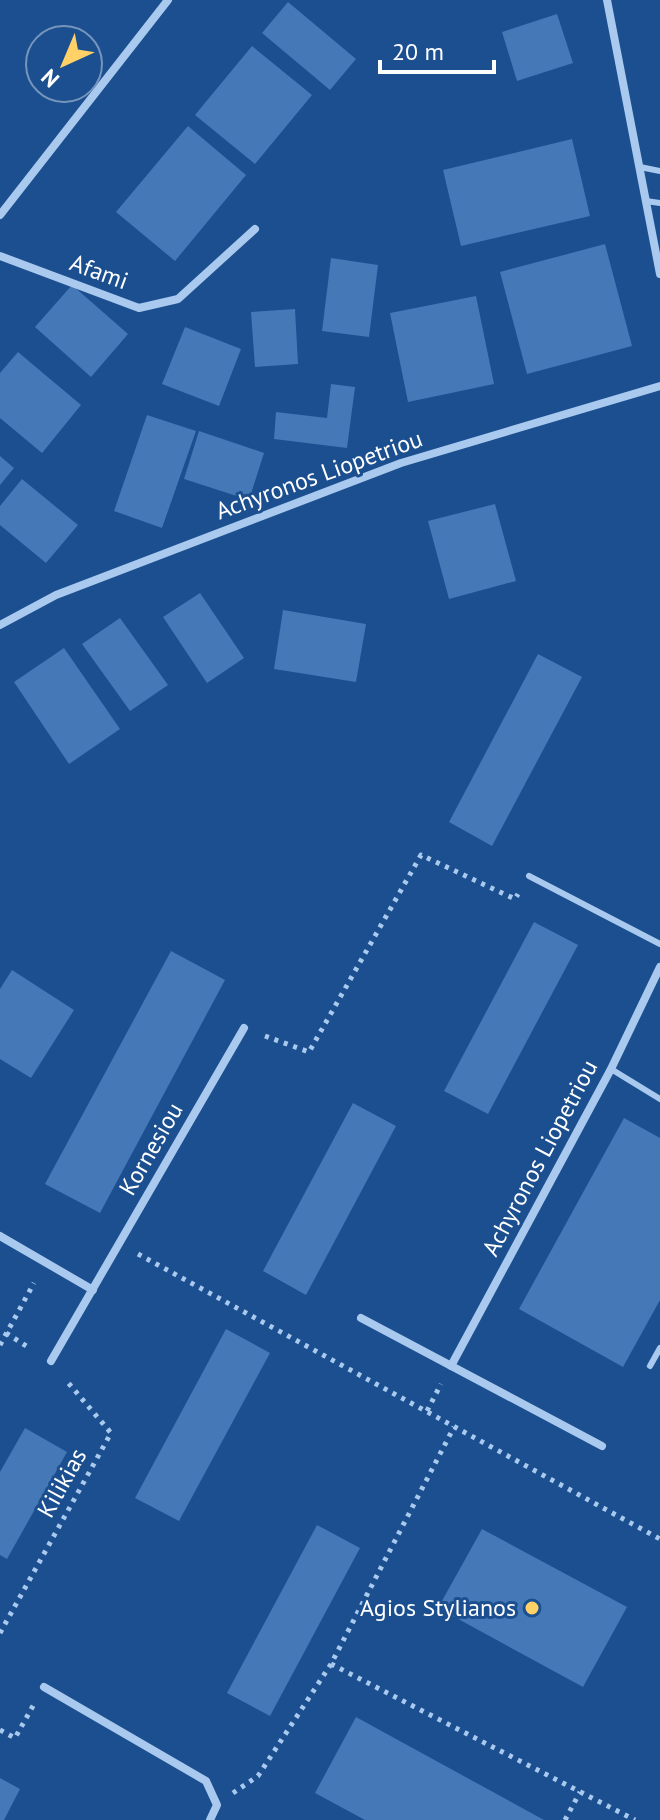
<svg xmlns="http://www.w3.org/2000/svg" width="660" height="1820" font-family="'PT Sans',sans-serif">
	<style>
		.building { fill: #4478b7 }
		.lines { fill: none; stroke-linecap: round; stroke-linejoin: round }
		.path { stroke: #a9c9ee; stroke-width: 5; stroke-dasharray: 4 6; stroke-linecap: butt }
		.lane { stroke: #a9c9ee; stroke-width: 6 }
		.street { stroke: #a9c9ee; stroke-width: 8 }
		.poi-dot { fill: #ffd166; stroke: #1b4f8f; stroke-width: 3 }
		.labels { text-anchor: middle; stroke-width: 6; stroke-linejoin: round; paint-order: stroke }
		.street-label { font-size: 24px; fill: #fff; stroke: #1b4f8f }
		.poi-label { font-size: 24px; fill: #fff; stroke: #1b4f8f; text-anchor: end }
	</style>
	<rect width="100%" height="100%" fill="#1b4f8f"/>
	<g class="building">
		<polygon points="288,2 356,59 330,90 262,33"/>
		<polygon points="557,14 573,63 517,81 502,32"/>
		<polygon points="252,46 312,95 255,164 195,115"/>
		<polygon points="188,126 246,175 175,261 116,212"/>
		<polygon points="572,139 590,216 461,246 443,170"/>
		<polygon points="605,244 632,346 527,374 500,272"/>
		<polygon points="331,258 378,265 369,337 322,331"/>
		<polygon points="72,285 128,334 91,377 35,327"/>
		<polygon points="476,296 494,384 408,402 390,313"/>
		<polygon points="295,309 298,364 255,367 251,312"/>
		<polygon points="185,327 241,349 219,406 162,384"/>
		<polygon points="18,352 81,405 42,453 0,418 0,373"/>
		<polygon points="331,384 355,387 347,448 274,439 276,412 327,418"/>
		<polygon points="147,415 196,431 162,528 114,511"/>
		<polygon points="199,431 264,453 249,500 184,479"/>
		<polygon points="0,456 14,468 0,485"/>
		<polygon points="22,479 78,525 46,563 0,525 0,506"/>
		<polygon points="495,504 516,581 449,599 428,521"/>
		<polygon points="200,593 244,658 207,683 163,617"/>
		<polygon points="283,610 366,624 356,682 274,669"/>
		<polygon points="120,618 168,685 130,711 82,644"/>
		<polygon points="64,648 120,729 69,764 14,682"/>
		<polygon points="538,654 582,677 492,846 449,822"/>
		<polygon points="534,922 578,945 488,1114 444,1091"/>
		<polygon points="171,951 225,980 100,1213 45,1184"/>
		<polygon points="12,970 74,1010 31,1078 0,1059 0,989"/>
		<polygon points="353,1103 396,1126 306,1295 263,1271"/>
		<polygon points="624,1118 660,1138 660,1300 623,1367 519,1309"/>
		<polygon points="226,1329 270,1353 179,1521 135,1498"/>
		<polygon points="25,1428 67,1452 7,1559 0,1555 0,1472"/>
		<polygon points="317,1525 360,1548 270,1716 227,1693"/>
		<polygon points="482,1529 627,1607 583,1687 438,1608"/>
		<polygon points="356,1717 544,1820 365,1820 315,1793"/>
		<polygon points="0,1778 20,1789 4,1820 0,1820"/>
	</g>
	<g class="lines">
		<g class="path">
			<polyline points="265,1036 309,1052 421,855 515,899 518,894"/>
			<polyline points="138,1254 660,1539"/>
			<polyline points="6,1333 31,1349"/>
			<polyline points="0,1345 34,1283"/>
			<polyline points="427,1411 441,1384"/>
			<polyline points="0,1633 111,1433 65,1379"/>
			<polyline points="331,1664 635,1820"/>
			<polyline points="0,1730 15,1738 34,1704"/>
			<polyline points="233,1793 258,1776 331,1664 454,1427"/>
			<polyline points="565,1820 580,1792"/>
		</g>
		<g class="lane">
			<polyline points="640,167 660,171"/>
			<polyline points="646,201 660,203"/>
			<polyline points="529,876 660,944"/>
			<polyline points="611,1069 660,1099"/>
			<polyline points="650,1366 660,1348"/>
		</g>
		<g class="street">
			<polyline points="607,0 660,274"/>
			<polyline points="0,215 168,0"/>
			<polyline points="0,256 139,308 178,299 255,229"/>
			<polyline points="0,625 56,595 401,463 660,386"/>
			<polyline points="0,1236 93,1290"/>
			<polyline points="361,1318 602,1446"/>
			<polyline points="51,1361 244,1028"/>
			<polyline points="451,1366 611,1069 660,967"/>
			<polyline points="44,1687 206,1781 217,1805 210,1820"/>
		</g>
	</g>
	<circle class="poi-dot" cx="532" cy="1608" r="8"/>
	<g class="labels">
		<g class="street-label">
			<text transform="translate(99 272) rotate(20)" y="8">Afami</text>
			<text transform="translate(319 475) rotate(-20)" y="8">Achyronos Liopetriou</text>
			<text transform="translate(151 1149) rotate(-60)" y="8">Kornesiou</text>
			<text transform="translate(540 1158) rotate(-62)" y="8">Achyronos Liopetriou</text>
			<text transform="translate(62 1483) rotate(-61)" y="8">Kilikias</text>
		</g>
		<g class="poi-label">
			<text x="516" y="1616">Agios Stylianos</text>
		</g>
	</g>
	<g transform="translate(64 64) rotate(224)"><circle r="38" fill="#1b4f8f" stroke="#7695bc" stroke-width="2"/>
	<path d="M0-6L14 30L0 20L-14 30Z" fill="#ffd166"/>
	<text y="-12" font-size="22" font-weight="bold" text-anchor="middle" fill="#ffffff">N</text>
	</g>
	<path d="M380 60v12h114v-12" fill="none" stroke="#ffffff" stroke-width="4"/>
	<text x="392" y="60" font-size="24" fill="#ffffff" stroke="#1b4f8f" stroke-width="6" paint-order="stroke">20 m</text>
</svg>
